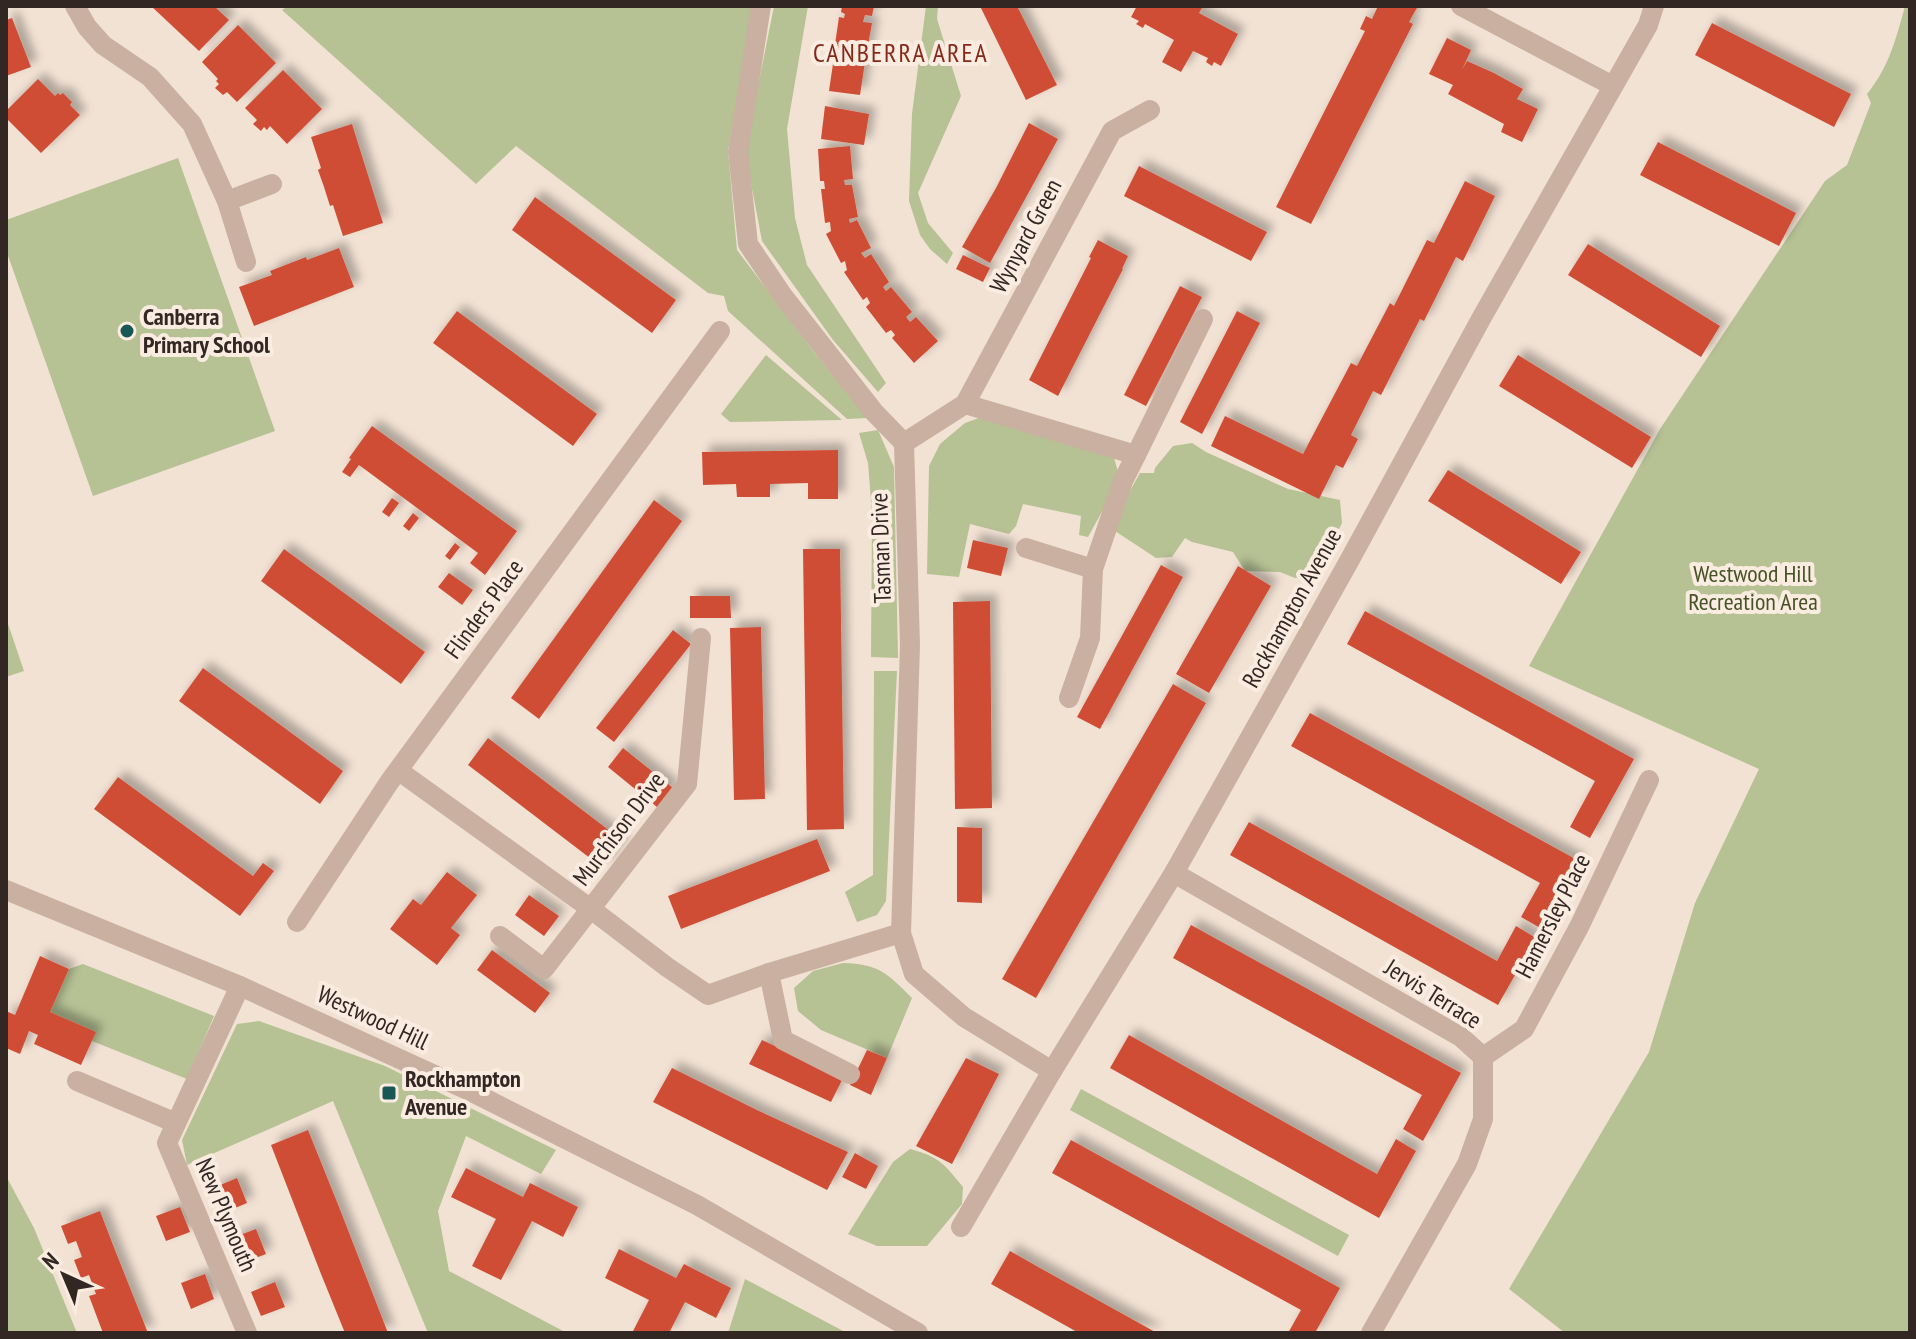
<svg xmlns="http://www.w3.org/2000/svg" width="1916" height="1339" font-family="'PT Sans Narrow',sans-serif">
	<style>
		.green { fill: #b6c194 }
		.building { fill: #cf4e36; filter: url(#shadow) }
		.lines { fill: none; stroke-linecap: round; stroke-linejoin: round }
		.minor { stroke: #cab0a0; stroke-width: 20 }
		.poi-dot { fill: #175756; stroke: #faece0; stroke-width: 3 }
		.labels { text-anchor: middle; stroke-width: 8; stroke-linejoin: round; paint-order: stroke }
		.street-label { font-size: 24px; fill: #332724; stroke: #faece0 }
		.poi-label { font-size: 24px; font-weight: bold; fill: #332724; stroke: #faece0; text-anchor: start }
		.park-label { font-size: 24px; fill: #465326; stroke: #faece0 }
		.neighbourhood-label { font-size: 26px; letter-spacing: 2px; fill: #872918; stroke: #faece0 }
	</style>
	<defs>
		<filter id="shadow"><feDropShadow dx="7" dy="-7" stdDeviation="4" flood-color="#0004"/></filter>
	</defs>
	<rect width="100%" height="100%" fill="#f2e2d4"/>
	<g class="green">
		<polygon points="288,6 753,6 728,151 737,250 814,352 868,418 847,419 728,311 724,296 708,293 516,146 476,184 282,10"/>
		<polygon points="774,6 808,6 787,129 795,218 807,265 886,383 878,392 833,340 762,241 745,152"/>
		<polygon points="926,6 938,6 937,19 961,96 918,193 928,223 953,253 947,264 930,249 920,235 909,201 912,114"/>
		<path d="M1905 6H1910V1333H1565L1509 1289 1649 1052 1695 903 1759 769 1529 666 1660 429 1825 181 1847 165 1871 103 1867 94C1889 67 1896 39 1905 6Z"/>
		<polygon points="178,158 275,431 93,496 6,250 6,220"/>
		<polygon points="766,355 842,420 730,422 721,414"/>
		<polygon points="990,414 1113,454 1120,479 1088,537 1079,535 1081,516 1023,504 1016,526 1009,534 970,524 959,577 927,574 929,466 940,444 965,423"/>
		<polygon points="878,430 894,467 898,658 871,657 872,513 868,463 859,433"/>
		<polygon points="1192,443 1206,452 1288,489 1340,500 1342,523 1317,574 1295,578 1280,572 1245,571 1233,552 1192,542 1185,538 1172,557 1156,558 1115,531 1118,512 1140,473 1154,473 1155,468 1173,446"/>
		<polygon points="6,618 24,671 6,677"/>
		<polygon points="874,671 897,671 886,901 877,915 857,922 845,892 873,875"/>
		<path d="M843 963C879 964 887 973 912 998L887 1058 821 1030 798 1011 794 988 813 971Z"/>
		<polygon points="83,964 214,1016 187,1079 92,1041 95,1032 50,1012 69,969"/>
		<polygon points="259,1021 385,1066 556,1150 541,1174 466,1136 438,1211 449,1271 567,1333 428,1333 333,1101 187,1165 182,1140 237,1024"/>
		<polygon points="1081,1089 1349,1235 1338,1256 1070,1110"/>
		<path d="M910 1149C940 1157 944 1164 963 1187L962 1204 927 1246H877L848 1234 893 1162Z"/>
		<polygon points="6,1176 34,1228 77,1333 6,1333"/>
		<polygon points="745,1279 847,1333 728,1333"/>
	</g>
	<g class="building">
		<polygon points="151,6 214,6 229,20 199,51"/>
		<polygon points="842,6 874,6 872,16 865,15 863,22 872,23 866,56 858,55 857,61 865,62 860,95 829,91 834,57 838,58 839,52 834,51 839,17 844,18 845,14 841,12"/>
		<polygon points="980,6 1017,6 1057,85 1026,100"/>
		<polygon points="1137,6 1203,6 1199,13 1238,34 1221,66 1214,62 1212,66 1206,62 1208,58 1193,51 1181,72 1162,62 1174,40 1145,24 1143,28 1136,24 1139,21 1131,17"/>
		<polygon points="1378,6 1418,6 1409,22 1413,24 1311,224 1276,207 1365,31 1360,29 1366,16 1372,19"/>
		<polygon points="12,18 31,67 6,76 6,20"/>
		<polygon points="1712,23 1851,94 1834,127 1695,55"/>
		<polygon points="238,25 276,63 237,102 227,92 223,95 215,88 219,84 216,81 218,79 202,62"/>
		<polygon points="1447,38 1471,50 1462,70 1467,61 1494,73 1523,89 1517,99 1538,109 1522,142 1501,132 1504,124 1448,94 1453,85 1429,74"/>
		<polygon points="283,70 322,109 287,144 270,126 267,130 264,127 261,131 253,124 257,120 245,108"/>
		<polygon points="38,79 55,96 58,93 60,95 63,93 72,102 70,105 80,115 41,153 6,118 6,111"/>
		<polygon points="825,106 869,114 864,145 821,139"/>
		<polygon points="1029,123 1058,139 990,263 962,247 996,188"/>
		<polygon points="352,124 383,223 343,236 333,205 330,206 324,187 318,170 321,168 311,137"/>
		<polygon points="1658,142 1796,213 1779,246 1640,175"/>
		<polygon points="850,146 853,179 844,180 845,185 852,185 858,217 849,219 850,223 857,220 871,248 861,253 865,258 871,254 889,282 883,287 886,291 891,287 912,312 906,317 910,322 916,317 938,341 914,363 892,338 895,335 891,330 886,333 866,307 870,303 867,297 863,300 844,272 847,270 845,261 841,263 826,234 831,231 830,222 825,223 821,189 825,189 824,181 820,181 818,149"/>
		<polygon points="1139,166 1267,232 1251,261 1124,196"/>
		<polygon points="1465,181 1495,196 1463,261 1456,257 1424,321 1420,319 1381,395 1373,391 1351,435 1358,439 1343,468 1336,465 1319,499 1211,446 1225,416 1303,454 1351,363 1357,366 1390,303 1394,306 1427,240 1434,243"/>
		<polygon points="535,197 676,300 652,333 512,230"/>
		<polygon points="1098,240 1128,256 1122,269 1123,269 1058,396 1029,380 1091,258 1089,257"/>
		<polygon points="1588,244 1720,326 1701,357 1568,275"/>
		<polygon points="339,248 354,287 254,326 239,287 272,275 270,271 306,257 307,260"/>
		<polygon points="963,255 990,268 983,282 956,269"/>
		<polygon points="1180,286 1202,297 1146,406 1124,395"/>
		<polygon points="457,311 597,414 573,446 433,343"/>
		<polygon points="1237,311 1260,323 1202,434 1180,422"/>
		<polygon points="1518,355 1651,437 1632,468 1499,386"/>
		<polygon points="372,426 517,531 485,575 470,563 478,553 359,465 350,477 342,472 351,459 349,458"/>
		<polygon points="838,450 838,499 808,499 808,483 770,484 770,497 737,497 736,484 703,485 702,452"/>
		<polygon points="1448,470 1581,552 1561,584 1428,501"/>
		<polygon points="392,498 399,503 389,517 382,512"/>
		<polygon points="654,500 682,521 539,719 511,698"/>
		<polygon points="413,513 419,518 409,531 403,526"/>
		<polygon points="973,540 1008,548 1001,576 967,568"/>
		<polygon points="455,543 460,547 450,560 445,556"/>
		<polygon points="284,549 425,652 401,684 261,581"/>
		<polygon points="803,549 840,549 844,829 807,830"/>
		<polygon points="1161,565 1183,577 1100,729 1077,717"/>
		<polygon points="1238,566 1271,586 1209,693 1176,674"/>
		<polygon points="449,573 473,590 462,605 438,587"/>
		<polygon points="690,596 730,596 731,618 690,618"/>
		<polygon points="990,601 992,808 955,809 953,602"/>
		<polygon points="1365,611 1634,759 1590,838 1570,827 1595,781 1347,644"/>
		<polygon points="761,627 765,799 734,800 730,628"/>
		<polygon points="673,630 691,644 614,742 596,728"/>
		<polygon points="203,668 343,771 320,804 179,701"/>
		<polygon points="1173,684 1206,703 1036,998 1002,979"/>
		<polygon points="1310,713 1579,861 1542,929 1521,917 1540,883 1291,746"/>
		<polygon points="488,738 623,841 603,868 468,765"/>
		<polygon points="623,748 673,788 657,807 608,767"/>
		<polygon points="118,777 253,876 263,863 274,871 240,916 94,809"/>
		<polygon points="1249,822 1497,961 1516,926 1536,938 1498,1005 1230,855"/>
		<polygon points="957,827 982,828 982,903 957,902"/>
		<polygon points="817,839 830,871 681,929 668,896"/>
		<polygon points="447,872 477,895 451,928 460,935 437,965 390,929 413,899 421,905"/>
		<polygon points="529,895 559,916 544,936 515,915"/>
		<polygon points="1191,925 1461,1073 1423,1141 1403,1129 1422,1095 1173,958"/>
		<polygon points="492,950 550,993 535,1013 477,970"/>
		<polygon points="40,956 69,969 50,1012 96,1032 81,1065 34,1044 38,1035 29,1031 20,1054 6,1048 6,1011 15,1015"/>
		<polygon points="1129,1035 1377,1174 1396,1139 1416,1151 1379,1218 1110,1068"/>
		<polygon points="762,1040 843,1078 831,1102 749,1064"/>
		<polygon points="867,1050 887,1058 871,1095 850,1085"/>
		<polygon points="966,1058 999,1074 952,1164 916,1146"/>
		<polygon points="672,1068 759,1111 848,1152 827,1190 653,1102"/>
		<polygon points="308,1130 339,1207 388,1333 345,1333 321,1274 271,1145"/>
		<polygon points="1071,1140 1340,1288 1315,1333 1288,1333 1301,1310 1052,1173"/>
		<polygon points="855,1153 878,1166 866,1189 842,1177"/>
		<polygon points="466,1168 523,1197 530,1183 578,1207 563,1237 532,1221 501,1280 472,1266 496,1219 451,1197"/>
		<polygon points="237,1178 247,1203 223,1213 213,1188"/>
		<polygon points="180,1207 190,1232 166,1241 156,1216"/>
		<polygon points="100,1211 113,1245 148,1333 103,1333 89,1296 96,1294 89,1275 81,1278 74,1260 82,1257 76,1241 68,1244 61,1226"/>
		<polygon points="256,1229 266,1254 242,1263 232,1238"/>
		<polygon points="619,1249 676,1278 684,1264 731,1288 716,1318 685,1302 669,1333 632,1333 649,1300 605,1278"/>
		<polygon points="1010,1251 1040,1268 1157,1333 1079,1333 1070,1328 991,1284"/>
		<polygon points="205,1274 214,1299 191,1309 181,1283"/>
		<polygon points="275,1282 285,1307 261,1316 251,1292"/>
	</g>
	<g class="lines">
		<g class="minor">
			<polyline points="75,6 87,27 103,45 150,77 192,124 227,201 246,262"/>
			<polyline points="761,6 738,152 748,244 783,296 874,412 904,443 910,645 901,933 914,974 964,1017 1052,1071"/>
			<polyline points="1461,6 1613,86"/>
			<polyline points="227,201 272,184"/>
			<polyline points="965,404 1112,131 1150,110"/>
			<polyline points="904,443 965,404 1136,455 1123,481 1093,569 1090,638 1069,698"/>
			<polyline points="1136,455 1203,319"/>
			<polyline points="1026,548 1093,569"/>
			<polyline points="399,771 591,909 667,967 708,995 769,973 901,933"/>
			<polyline points="1174,873 1461,1037 1483,1057 1483,1119 1467,1164 1371,1333"/>
			<polyline points="6,890 240,986 474,1093 697,1205 918,1333"/>
			<polyline points="297,922 390,781 720,331"/>
			<polyline points="500,936 544,969 687,784 701,638"/>
			<polyline points="769,973 783,1040 850,1074"/>
			<polyline points="240,986 167,1143 247,1333"/>
			<polyline points="1483,1057 1524,1029 1580,925 1649,780"/>
			<polyline points="77,1081 176,1123"/>
			<polyline points="961,1227 1052,1071 1174,873 1348,563 1482,317 1648,25 1654,6"/>
		</g>
	</g>
	<g class="poi-dot">
		<circle cx="127" cy="331" r="8"/>
		<rect x="381" y="1085" width="16" height="16" rx="4"/>
	</g>
	<g class="labels">
		<g class="street-label">
			<text transform="translate(1026 236) rotate(-62)" y="8">Wynyard Green</text>
			<text transform="translate(881 548) rotate(-92)" y="8">Tasman Drive</text>
			<text transform="translate(1292 608) rotate(-61)" y="8">Rockhampton Avenue</text>
			<text transform="translate(484 609) rotate(-54)" y="8">Flinders Place</text>
			<text transform="translate(619 829) rotate(-53)" y="8">Murchison Drive</text>
			<text transform="translate(1553 916) rotate(-63)" y="8">Hamersley Place</text>
			<text transform="translate(1433 994) rotate(32)" y="8">Jervis Terrace</text>
			<text transform="translate(373 1018) rotate(25)" y="8">Westwood Hill</text>
			<text transform="translate(226 1215) rotate(67)" y="8">New Plymouth</text>
		</g>
		<g class="poi-label">
			<text x="143" y="325">Canberra<tspan x="143" dy="28">Primary School</tspan></text>
			<text x="405" y="1087">Rockhampton<tspan x="405" dy="28">Avenue</tspan></text>
		</g>
		<g class="park-label">
			<text x="1753" y="582">Westwood Hill<tspan x="1753" dy="28">Recreation Area</tspan></text>
		</g>
		<g class="neighbourhood-label">
			<text x="901" y="62">CANBERRA AREA</text>
		</g>
	</g>
	<rect width="1916" height="1339" fill="none" stroke="#332724" stroke-width="16"/>
	<g transform="translate(64 1275) rotate(316)" stroke="#faece0" stroke-width="6" paint-order="stroke">
	<path d="M0-6L14 30L0 20L-14 30Z" fill="#332724"/>
	<text y="-12" font-size="22" font-weight="bold" text-anchor="middle" fill="#332724">N</text>
	</g>
</svg>
